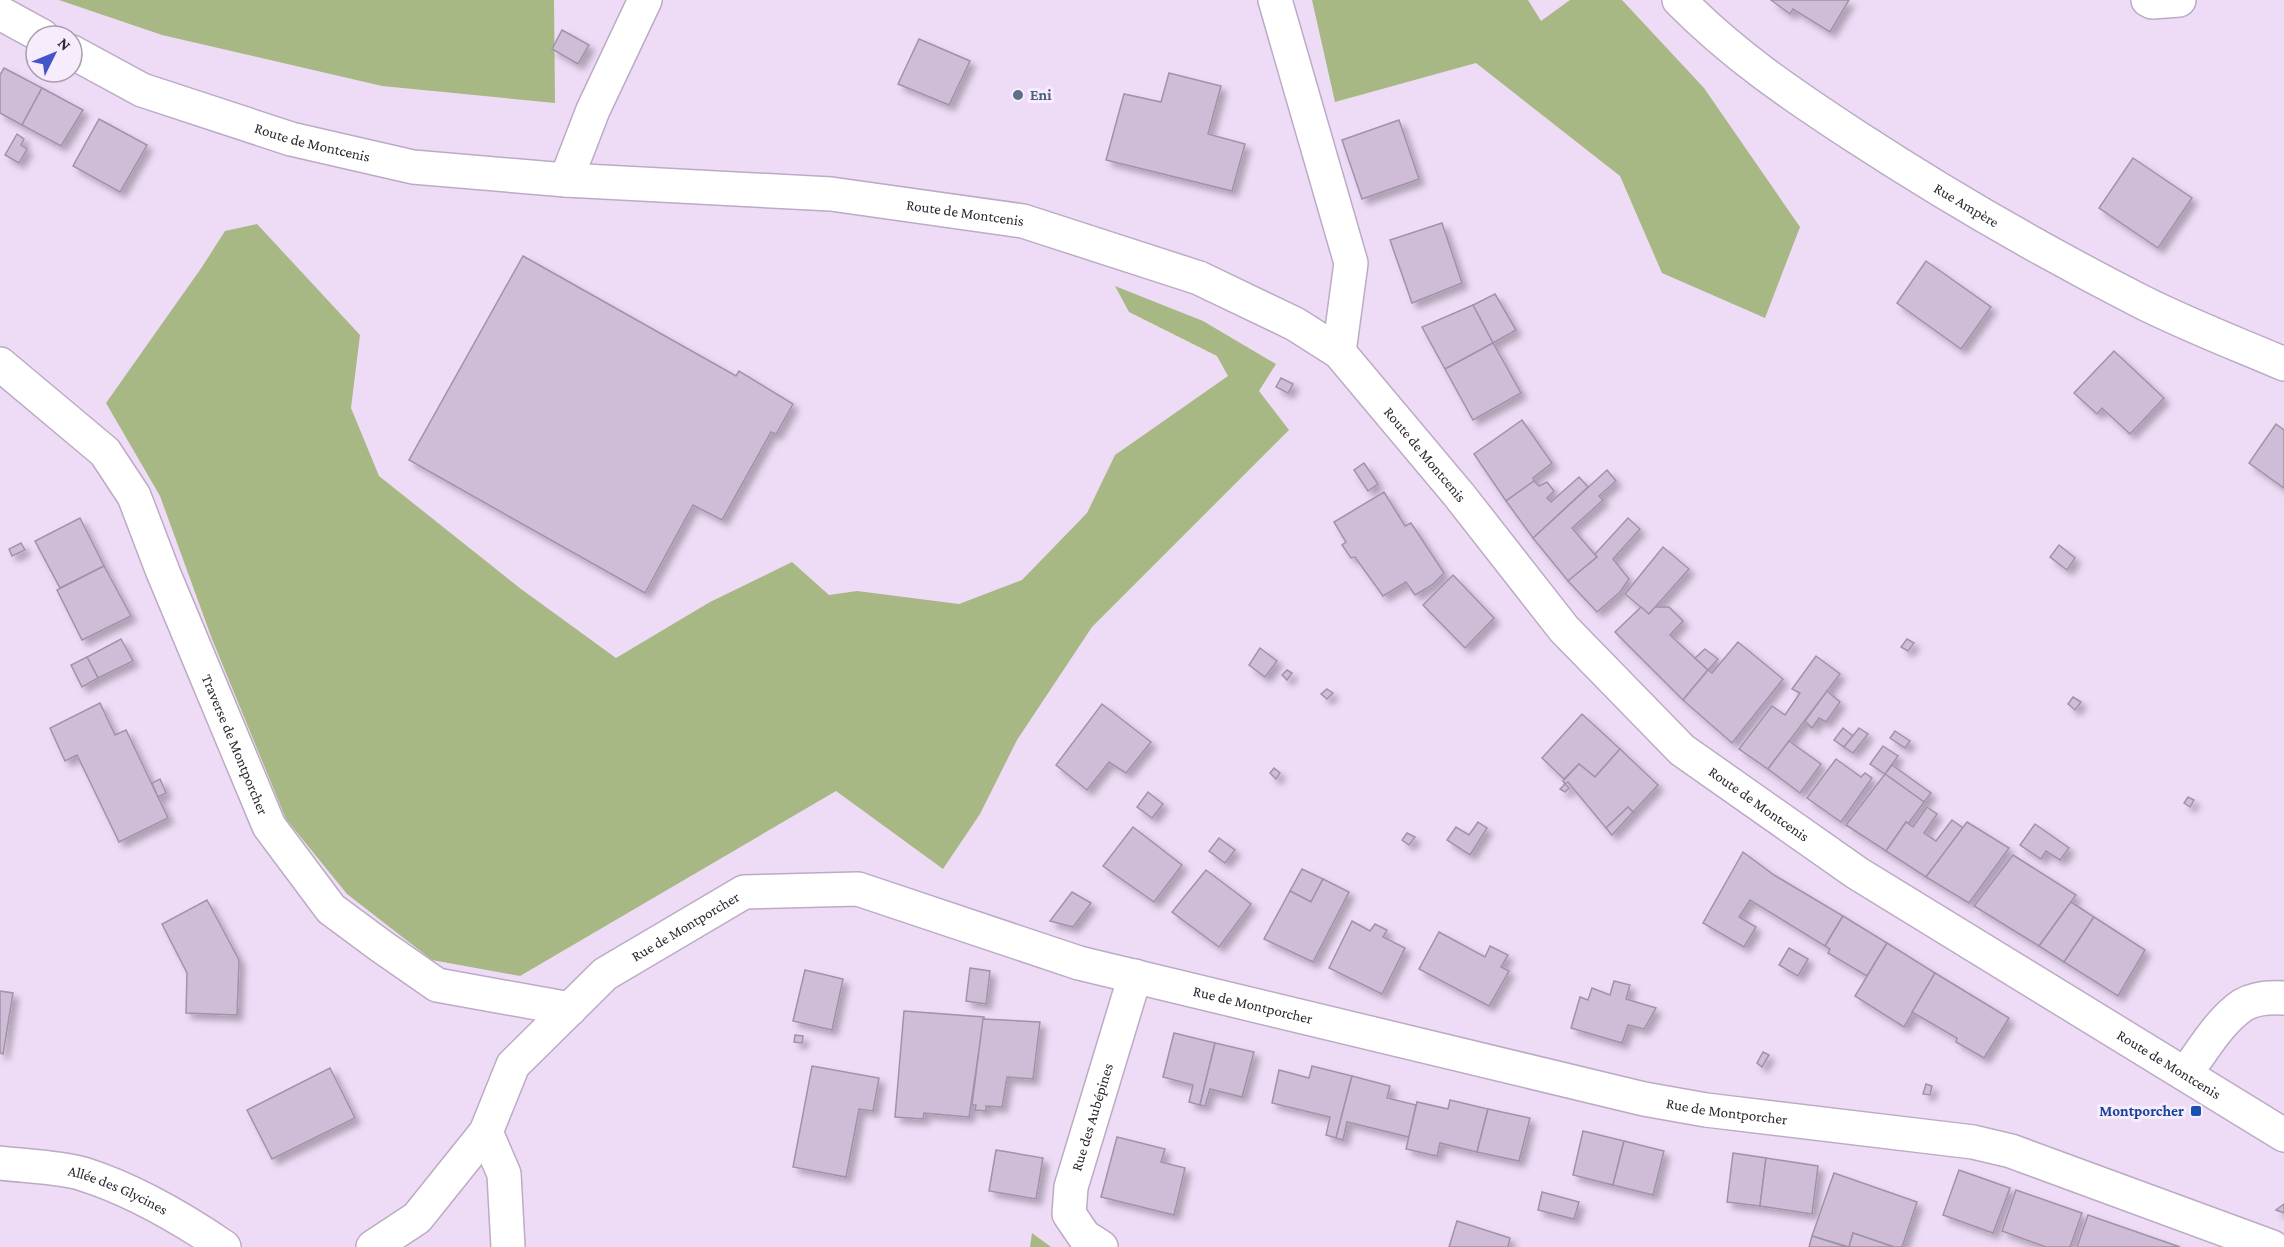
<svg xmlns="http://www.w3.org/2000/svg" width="2284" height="1247" font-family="'Crimson Pro',serif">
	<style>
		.green { fill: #a7b884 }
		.building { fill: #cfbdd7; stroke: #a191a9; stroke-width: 1.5; filter: url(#shadow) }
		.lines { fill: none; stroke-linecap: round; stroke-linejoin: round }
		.minor-casing { stroke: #bcabc4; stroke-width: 36 }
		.major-casing { stroke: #bcabc4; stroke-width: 36 }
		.minor { stroke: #fff; stroke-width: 33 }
		.major { stroke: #fff; stroke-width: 33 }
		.service-dot { fill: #5c6f8a; stroke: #f7ecfc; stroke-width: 2 }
		.transit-dot { fill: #1a4fb4; stroke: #f7ecfc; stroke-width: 2 }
		.labels { text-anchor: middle; stroke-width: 6; stroke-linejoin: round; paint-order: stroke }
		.service-label { font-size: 15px; font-weight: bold; fill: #4e5e75; stroke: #f7ecfc; text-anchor: start }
		.street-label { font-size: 15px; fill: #2e2731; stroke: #f7ecfc }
		.transit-label { font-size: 15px; font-weight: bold; fill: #164399; stroke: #f7ecfc; text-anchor: end }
	</style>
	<defs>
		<filter id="shadow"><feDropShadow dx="5.5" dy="5.5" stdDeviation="3" flood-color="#0004"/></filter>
	</defs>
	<rect width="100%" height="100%" fill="#eedcf6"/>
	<g class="green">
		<polygon points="59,0 554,0 555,103 382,86 162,35"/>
		<polygon points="1312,0 1528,0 1541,21 1570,0 1622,0 1704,88 1800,227 1765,318 1662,273 1620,176 1476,63 1335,102"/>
		<polygon points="257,224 360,335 351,408 379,476 521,589 616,658 710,602 792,562 829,595 857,591 959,604 1022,580 1087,513 1115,455 1228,376 1217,356 1129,312 1115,286 1203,321 1276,364 1259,391 1289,430 1092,627 1017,740 980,814 943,869 836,791 520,976 432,960 347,894 286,819 212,639 160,496 106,403 202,267 225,231"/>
		<polygon points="1032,1233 1051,1247 1030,1247"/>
	</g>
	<g class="building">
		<polygon points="1771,0 1849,0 1830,32 1793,9 1790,14"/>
		<polygon points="562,30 589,45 578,64 552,49"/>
		<polygon points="919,39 970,61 949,105 898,84"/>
		<polygon points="4,68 42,88 22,125 0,113 0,75"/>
		<polygon points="1169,73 1221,86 1208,134 1245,144 1232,191 1106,160 1124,94 1161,102"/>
		<polygon points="42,88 83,110 61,146 22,125"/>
		<polygon points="99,119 147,145 120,192 73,166"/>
		<polygon points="1399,120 1419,179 1362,199 1342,140"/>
		<polygon points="17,134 24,139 21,145 27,149 19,163 5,155"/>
		<polygon points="2133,158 2192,198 2158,248 2099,208"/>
		<polygon points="1442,223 1462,283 1412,303 1390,240"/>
		<polygon points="523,256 736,376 739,371 793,404 776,434 771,432 722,520 693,505 645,593 409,460"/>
		<polygon points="1926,261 1991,307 1961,349 1897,303"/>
		<polygon points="1495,294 1516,330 1493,343 1473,305"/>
		<polygon points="1473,305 1493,343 1445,369 1422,327"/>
		<polygon points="1493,343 1521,393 1473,420 1445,369"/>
		<polygon points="2114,351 2164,398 2130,434 2102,408 2097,414 2074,393"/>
		<polygon points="1281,378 1293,384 1288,393 1276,387"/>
		<polygon points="1522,420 1552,463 1533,478 1534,481 1506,501 1474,454"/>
		<polygon points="2276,424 2284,430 2284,488 2249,463"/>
		<polygon points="1364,463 1378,484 1368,491 1354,470"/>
		<polygon points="1607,470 1616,481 1599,496 1603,500 1572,528 1597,557 1568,581 1533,538"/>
		<polygon points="1579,477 1588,487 1533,538 1506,501 1534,481 1539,486 1547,482 1554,491 1547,498 1551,502"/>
		<polygon points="1384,492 1405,526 1411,523 1444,573 1432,585 1415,595 1406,582 1383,596 1355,557 1351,558 1342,545 1346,542 1334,522"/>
		<polygon points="80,518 104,566 60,588 35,541"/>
		<polygon points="1628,518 1640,529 1613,559 1629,579 1620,592 1597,612 1568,581 1597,557 1595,554"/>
		<polygon points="21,543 25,550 12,556 9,549"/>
		<polygon points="2059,545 2075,558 2067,570 2050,557"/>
		<polygon points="1663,547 1689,569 1649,614 1625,594"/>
		<polygon points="104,566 131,616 82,640 57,590"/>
		<polygon points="1453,575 1494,618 1465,648 1423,605"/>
		<polygon points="1641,607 1649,614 1655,607 1669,607 1683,621 1670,635 1708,670 1683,700 1615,632"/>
		<polygon points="121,639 133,661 98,678 87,657"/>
		<polygon points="1907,639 1914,643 1908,651 1901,647"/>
		<polygon points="1738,642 1783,679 1732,743 1683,700 1708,670 1712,673"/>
		<polygon points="1260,648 1277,661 1265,677 1249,665"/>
		<polygon points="1705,649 1718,659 1708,670 1695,658"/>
		<polygon points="1816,656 1840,674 1768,769 1739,749 1772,706 1785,715 1800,693 1792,689"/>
		<polygon points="87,657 98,678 82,687 71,665"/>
		<polygon points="1287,670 1292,673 1287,680 1282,675"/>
		<polygon points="1327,689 1333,693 1327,699 1321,694"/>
		<polygon points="1827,691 1840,702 1826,722 1819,718 1812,728 1805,721"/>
		<polygon points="2073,697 2081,702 2075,710 2068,704"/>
		<polygon points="100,703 115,735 126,730 168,818 119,842 77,755 65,761 50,728"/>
		<polygon points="1102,704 1151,742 1126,773 1109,762 1087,790 1056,765"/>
		<polygon points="1582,714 1620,749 1595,777 1579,764 1564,779 1542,758"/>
		<polygon points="1843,728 1853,736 1844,747 1834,740"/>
		<polygon points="1859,728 1868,734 1853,753 1844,747"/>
		<polygon points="1895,731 1910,741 1905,748 1890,738"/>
		<polygon points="1789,741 1821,764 1800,793 1768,769"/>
		<polygon points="1883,746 1898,756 1885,774 1870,764"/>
		<polygon points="1620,749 1658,785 1633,812 1628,807 1606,828 1568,782 1565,784 1563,781 1579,764 1595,777"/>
		<polygon points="1836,759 1861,777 1865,773 1872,778 1841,822 1807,798"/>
		<polygon points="1892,765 1931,793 1924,802 1885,774"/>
		<polygon points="1274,768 1280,773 1276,779 1270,773"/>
		<polygon points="1885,774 1924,802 1908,824 1906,822 1886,851 1846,825"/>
		<polygon points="160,779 166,793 158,797 152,783"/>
		<polygon points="1565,784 1569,788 1565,792 1560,789"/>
		<polygon points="1148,792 1163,804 1152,818 1137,807"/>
		<polygon points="2188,797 2194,800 2190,807 2184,803"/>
		<polygon points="1628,807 1633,812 1612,835 1606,828"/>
		<polygon points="1927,807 1937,814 1924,833 1936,841 1952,820 1963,828 1926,877 1886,851 1906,822 1913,827"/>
		<polygon points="1478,822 1487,828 1470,855 1447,840 1456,827 1469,835"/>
		<polygon points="1967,822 2009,848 1969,903 1926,877"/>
		<polygon points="2035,824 2069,848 2060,860 2046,851 2041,859 2020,845"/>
		<polygon points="1133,827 1182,865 1154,902 1103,866"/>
		<polygon points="1407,833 1415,837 1409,845 1402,840"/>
		<polygon points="1219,838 1235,850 1225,863 1209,851"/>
		<polygon points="1743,852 1774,875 1843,916 1825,946 1750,900 1739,917 1756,927 1744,947 1703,923"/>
		<polygon points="2013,855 2076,895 2039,946 1974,906"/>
		<polygon points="1302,869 1323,879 1311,902 1290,891"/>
		<polygon points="1206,870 1251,904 1219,947 1172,912"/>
		<polygon points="1323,879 1349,892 1313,962 1264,939 1290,891 1311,902"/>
		<polygon points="1072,892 1091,903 1073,927 1050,921"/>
		<polygon points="207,900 239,960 237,1015 186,1013 187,973 162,924"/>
		<polygon points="2071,902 2094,917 2064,962 2039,946"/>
		<polygon points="1843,916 1887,943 1867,976 1828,953 1830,949 1825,946"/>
		<polygon points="2094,917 2145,950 2118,996 2064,962"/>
		<polygon points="1352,921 1370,931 1375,924 1387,930 1383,937 1405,948 1382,994 1329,968"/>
		<polygon points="1439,932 1485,957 1490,946 1508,955 1501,967 1509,971 1489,1006 1419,969"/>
		<polygon points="1887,943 1935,973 1904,1027 1855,996"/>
		<polygon points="1789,948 1808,959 1798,976 1779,965"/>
		<polygon points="970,968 990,971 986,1004 966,1001"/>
		<polygon points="805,970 843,979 832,1030 793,1021"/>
		<polygon points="1935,973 2009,1018 1984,1058 1956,1042 1957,1038 1912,1012"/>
		<polygon points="1614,981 1630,985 1626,999 1656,1008 1644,1029 1628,1025 1622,1043 1571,1028 1580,997 1588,1000 1592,988 1610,995"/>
		<polygon points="0,991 13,993 3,1054 0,1053"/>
		<polygon points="904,1011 984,1017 969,1117 924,1113 923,1119 895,1117"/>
		<polygon points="983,1019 1040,1022 1033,1079 1007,1077 1002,1107 986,1106 986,1111 975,1110 976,1105 972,1105"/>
		<polygon points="1174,1033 1215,1043 1200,1105 1189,1102 1193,1085 1163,1077"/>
		<polygon points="795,1035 803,1036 802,1043 794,1042"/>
		<polygon points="1215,1043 1254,1052 1242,1097 1210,1089 1205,1106 1200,1105"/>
		<polygon points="1763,1052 1769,1055 1762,1067 1757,1063"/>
		<polygon points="812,1066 879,1078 873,1111 859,1109 846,1177 793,1167"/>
		<polygon points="1312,1066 1352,1076 1336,1138 1326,1135 1330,1117 1272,1103 1279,1070 1309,1078"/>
		<polygon points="330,1068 355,1118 272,1159 247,1110"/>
		<polygon points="1352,1076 1390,1086 1387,1098 1416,1105 1409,1137 1347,1122 1343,1140 1336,1138"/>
		<polygon points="1926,1084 1932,1086 1930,1095 1923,1094"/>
		<polygon points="1450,1100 1488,1109 1477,1152 1440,1143 1437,1156 1406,1149 1417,1102 1448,1109"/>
		<polygon points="1488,1109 1530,1118 1519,1161 1477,1152"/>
		<polygon points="1583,1131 1624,1141 1613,1185 1573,1175"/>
		<polygon points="1117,1137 1165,1149 1161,1162 1185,1168 1174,1215 1101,1197"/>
		<polygon points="1624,1141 1664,1151 1653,1195 1613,1185"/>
		<polygon points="996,1150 1043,1158 1036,1199 989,1191"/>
		<polygon points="1733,1153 1766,1158 1760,1206 1727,1202"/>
		<polygon points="1766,1158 1818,1166 1812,1214 1760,1206"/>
		<polygon points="1959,1170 2010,1188 1993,1233 1943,1215"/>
		<polygon points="1834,1173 1917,1202 1902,1247 1894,1247 1853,1233 1849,1247 1812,1236"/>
		<polygon points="2016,1190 2082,1213 2070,1247 2046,1247 2002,1231"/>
		<polygon points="1542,1192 1579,1202 1574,1219 1538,1210"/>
		<polygon points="2284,1204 2284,1213 2276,1210"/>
		<polygon points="2088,1215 2180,1247 2077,1247"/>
		<polygon points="1457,1221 1510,1238 1508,1247 1449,1247"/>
		<polygon points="1853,1233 1894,1247 1849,1247"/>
		<polygon points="1812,1236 1847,1247 1809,1247"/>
	</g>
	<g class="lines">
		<g class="minor-casing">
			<g id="minor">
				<polyline points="1275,0 1351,263 1339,352"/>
				<path id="s1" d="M1679 0C1733 55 1791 94 1855 136 1947 196 2044 252 2142 302 2188 325 2237 344 2284 364"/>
				<polyline points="2148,0 2152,2 2179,0"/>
				<polyline points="566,180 593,110 645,0"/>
				<path id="s2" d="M0 364 105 452 134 496 163 572 269 826 331 909 381 946 437 985 570 1009"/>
				<path d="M2185 1074C2202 1052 2219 1021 2243 1005 2255 998 2271 997 2284 998"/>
				<polyline points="486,1132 504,1174 508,1247"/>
				<path id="s3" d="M0 1163C24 1166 61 1167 83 1174 134 1190 180 1217 224 1247"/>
				<path id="s4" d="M373 1247 417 1218 486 1132 513 1065 605 974 744 892 858 889 1079 963 1644 1099 1706 1110 1973 1142 2011 1151 2272 1247"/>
				<path id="s5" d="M1101 1247 1084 1236 1069 1214 1071 1187 1135 976"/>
			</g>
		</g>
		<g class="major-casing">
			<g id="major">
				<polyline points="0,13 42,36"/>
				<path id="s6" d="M72 52 142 90 291 139 413 167 566 180 831 194 1023 221 1199 278 1295 324 1339 352 1459 495 1564 629 1682 750 1857 873 2284 1135"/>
			</g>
		</g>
		<use href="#minor" class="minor"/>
		<use href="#major" class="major"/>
	</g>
	<circle class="service-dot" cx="1018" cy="95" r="6"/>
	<rect class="transit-dot" x="2190" y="1105" width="12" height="12" rx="3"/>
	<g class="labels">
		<g class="service-label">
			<text x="1030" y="100">Eni</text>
		</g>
		<g class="street-label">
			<text dy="5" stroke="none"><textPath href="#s6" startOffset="258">Route de Montcenis</textPath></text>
			<text dy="5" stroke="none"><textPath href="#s1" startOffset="354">Rue Ampère</textPath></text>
			<text dy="5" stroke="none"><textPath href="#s6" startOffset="916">Route de Montcenis</textPath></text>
			<text dy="5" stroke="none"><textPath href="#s6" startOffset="1452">Route de Montcenis</textPath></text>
			<text dy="5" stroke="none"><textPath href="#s2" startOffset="458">Traverse de Montporcher</textPath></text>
			<text dy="5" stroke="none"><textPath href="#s6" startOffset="1938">Route de Montcenis</textPath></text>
			<text dy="5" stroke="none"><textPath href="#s4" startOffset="458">Rue de Montporcher</textPath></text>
			<text dy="5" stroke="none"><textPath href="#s4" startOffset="1052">Rue de Montporcher</textPath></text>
			<text dy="5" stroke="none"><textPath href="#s6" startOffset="2424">Route de Montcenis</textPath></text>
			<text dy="5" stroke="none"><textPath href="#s4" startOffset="1538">Rue de Montporcher</textPath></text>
			<text dy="5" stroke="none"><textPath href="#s5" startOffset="147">Rue des Aubépines</textPath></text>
			<text dy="5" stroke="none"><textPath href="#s3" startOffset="122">Allée des Glycines</textPath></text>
		</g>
		<g class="transit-label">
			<text x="2184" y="1116">Montporcher</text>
		</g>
	</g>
	<g transform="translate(54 54) rotate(47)"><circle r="28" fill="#f7ecfc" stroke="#a79dab" stroke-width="1.5"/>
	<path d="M0-4.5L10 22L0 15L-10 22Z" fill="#4255c9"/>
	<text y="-9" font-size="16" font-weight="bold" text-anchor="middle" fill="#2e2731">N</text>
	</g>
</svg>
